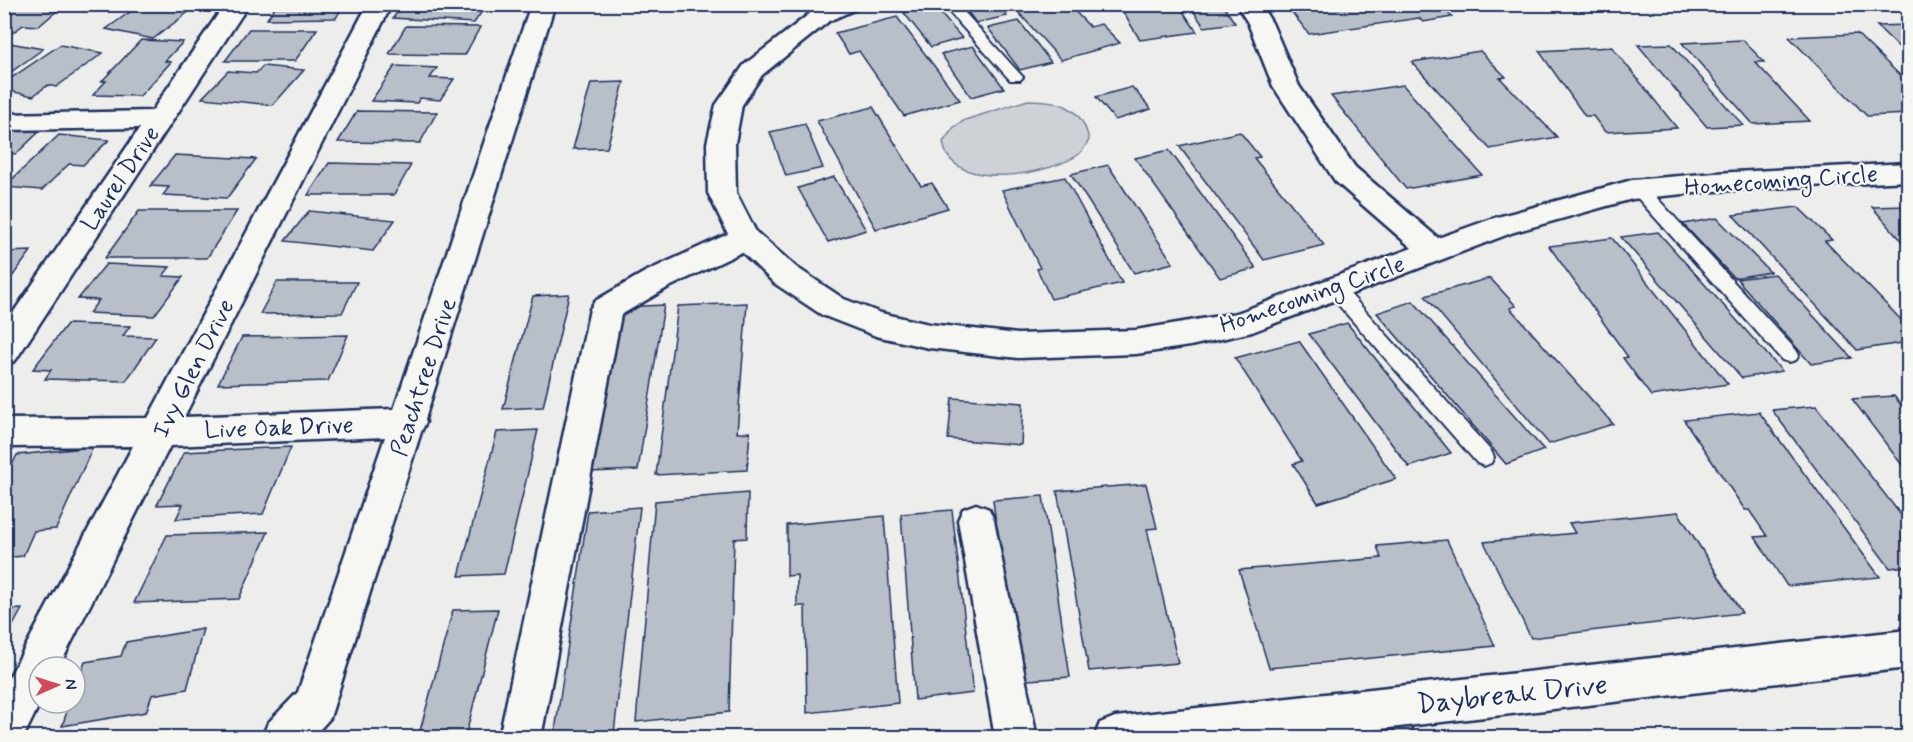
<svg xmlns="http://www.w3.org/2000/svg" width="1913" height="742" font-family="Mynerve,sans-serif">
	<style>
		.green { fill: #ced2d7; stroke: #74809a; stroke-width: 1.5 }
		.building { fill: #b9bfc8; stroke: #1b2f5e; stroke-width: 1.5 }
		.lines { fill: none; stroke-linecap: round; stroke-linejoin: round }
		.lane-casing { stroke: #1b2f5e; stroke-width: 4 }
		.street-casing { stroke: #1b2f5e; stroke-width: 5 }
		.lane { fill: #f6f6f2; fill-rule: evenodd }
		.street { fill: #f6f6f2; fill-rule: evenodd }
		.labels { text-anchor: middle; stroke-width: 4.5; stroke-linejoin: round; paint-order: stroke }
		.street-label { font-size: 24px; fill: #1b2f5e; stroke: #f6f6f2 }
		.near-street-label { font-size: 28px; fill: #1b2f5e; stroke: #f6f6f2 }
	</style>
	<rect width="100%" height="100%" fill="#edeeec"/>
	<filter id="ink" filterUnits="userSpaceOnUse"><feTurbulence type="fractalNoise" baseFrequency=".0167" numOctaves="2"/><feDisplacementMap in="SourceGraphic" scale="12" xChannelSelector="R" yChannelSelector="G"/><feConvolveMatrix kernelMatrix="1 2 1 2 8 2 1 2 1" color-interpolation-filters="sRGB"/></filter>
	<g filter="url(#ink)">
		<path class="green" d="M1028 100C1059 100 1082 106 1089 140 1086 145 1083 151 1078 155 1051 173 969 190 947 155 945 152 944 146 943 142L954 127 965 120Z"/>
		<g class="building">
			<polygon points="16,4 65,4 39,26 23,25 7,37 4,37 4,14"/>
			<polygon points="141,4 199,4 153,39 106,29"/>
			<polygon points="277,4 344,4 336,18 267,19"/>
			<polygon points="403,4 487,4 474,23 393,18"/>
			<polygon points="962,4 998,4 1007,16 976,23"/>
			<polygon points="1011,4 1068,4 1090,27 1101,24 1120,43 1061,60"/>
			<polygon points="1118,4 1178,4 1197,32 1140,40"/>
			<polygon points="1189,4 1222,4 1235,23 1204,27"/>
			<polygon points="1440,4 1452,17 1423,22 1419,18 1309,34 1286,5"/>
			<polygon points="933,5 962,38 931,47 904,13"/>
			<polygon points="897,17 960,100 904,116 859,51 849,54 835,33"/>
			<polygon points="1019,21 1051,62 1020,70 988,28"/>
			<polygon points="1908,25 1908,56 1877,26"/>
			<polygon points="406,26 480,27 465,55 389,54"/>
			<polygon points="249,29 317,29 295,61 225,61"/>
			<polygon points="1857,34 1908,83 1908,114 1867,116 1789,37"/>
			<polygon points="141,40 183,42 165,61 171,62 140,96 93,95 106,81 102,81"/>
			<polygon points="1743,40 1764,62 1755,62 1810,121 1753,124 1682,43"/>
			<polygon points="10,43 43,49 4,77 4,47"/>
			<polygon points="1671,44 1743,125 1707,127 1638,45"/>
			<polygon points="60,45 103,53 56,87 48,85 33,96 4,90 4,83"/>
			<polygon points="973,46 1004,88 971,97 941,54"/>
			<polygon points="1612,47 1677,128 1605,132 1593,116 1585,116 1539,51"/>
			<polygon points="1480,51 1506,77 1500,78 1557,137 1490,149 1412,62"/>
			<polygon points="263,66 304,70 273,105 202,98 228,71 256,73"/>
			<polygon points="395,66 437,68 430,78 454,79 440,100 420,98 417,103 371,101"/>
			<polygon points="624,82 607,148 573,149 591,83"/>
			<polygon points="1403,85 1482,175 1406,189 1331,96"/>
			<polygon points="1132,87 1151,109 1115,120 1096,97"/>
			<polygon points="873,107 921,186 932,183 948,208 876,229 817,121"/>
			<polygon points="357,111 437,112 420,143 338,142"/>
			<polygon points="805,124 823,168 786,176 770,132"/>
			<polygon points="4,127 41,130 16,154 8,153 4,156"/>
			<polygon points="1240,132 1260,157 1254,158 1324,245 1264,260 1179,146"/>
			<polygon points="59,135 109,140 83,165 69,164 42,190 4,187"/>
			<polygon points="1169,150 1256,268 1220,278 1135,158"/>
			<polygon points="175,155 256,159 227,198 163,195 169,187 150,186"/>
			<polygon points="329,163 411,165 394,195 308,195"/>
			<polygon points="1108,165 1173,263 1134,273 1071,174"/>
			<polygon points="834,177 866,230 828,242 798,188"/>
			<polygon points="1065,177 1122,283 1051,299 1037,269 1040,268 1002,190"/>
			<polygon points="1908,206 1908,248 1872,207"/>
			<polygon points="1798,207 1832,240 1825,241 1908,327 1908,342 1857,350 1733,215"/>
			<polygon points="139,211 237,211 207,258 105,258"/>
			<polygon points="309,211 395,220 373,251 285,241"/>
			<polygon points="1717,218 1770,272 1734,278 1683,224"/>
			<polygon points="1658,232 1782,371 1742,378 1621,237"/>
			<polygon points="1612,238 1728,384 1651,396 1623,358 1628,357 1549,246"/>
			<polygon points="31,251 4,288 4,252"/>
			<polygon points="106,264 170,267 163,276 183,277 154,316 89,313 99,300 78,299"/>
			<polygon points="1775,274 1852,358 1811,364 1737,279"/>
			<polygon points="1490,278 1516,306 1510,308 1613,424 1549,444 1425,296"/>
			<polygon points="277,282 357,282 342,313 260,314"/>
			<polygon points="569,294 543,407 503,409 533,296"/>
			<polygon points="1413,301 1544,450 1506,464 1377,313"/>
			<polygon points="747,303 737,433 750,432 747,470 656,475 678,306"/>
			<polygon points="664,305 638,470 590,472 622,307"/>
			<polygon points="1347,323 1451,453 1409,467 1309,334"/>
			<polygon points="67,324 130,326 123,336 156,337 126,381 45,379 51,370 33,369"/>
			<polygon points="348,335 328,381 218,384 242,337"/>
			<polygon points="1299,341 1396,479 1318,503 1293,464 1302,461 1235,358"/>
			<polygon points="1894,396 1908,414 1908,473 1852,399"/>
			<polygon points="952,398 1023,403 1021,445 948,439"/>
			<polygon points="1816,406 1908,524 1908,566 1890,568 1772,410"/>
			<polygon points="1759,412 1880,577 1787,586 1755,537 1767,536 1749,510 1745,510 1684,420"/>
			<polygon points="538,430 504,574 459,576 497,432"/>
			<polygon points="93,447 56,529 34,531 23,556 4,558 4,481 17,455"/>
			<polygon points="291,447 263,514 176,519 183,504 157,505 184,452"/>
			<polygon points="1146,484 1157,528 1147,529 1178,663 1089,671 1057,491"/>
			<polygon points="748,493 747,538 734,539 729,712 636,722 655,501"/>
			<polygon points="1043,496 1070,677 1015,681 993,500"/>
			<polygon points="640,507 614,733 554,738 588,511"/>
			<polygon points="952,510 973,693 915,700 901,514"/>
			<polygon points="1678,512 1742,613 1531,638 1484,542 1575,533 1569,523"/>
			<polygon points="884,516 898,703 807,713 805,606 797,606 797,575 787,576 787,525"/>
			<polygon points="268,532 239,599 134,603 167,535"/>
			<polygon points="1447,540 1495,646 1269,668 1239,570 1381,558 1377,546"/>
			<polygon points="22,609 4,642 4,610"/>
			<polygon points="498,609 465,738 418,738 453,610"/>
			<polygon points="203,629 187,689 152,695 146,712 62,726 70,703 75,703 75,690 85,662 121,656 126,642"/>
			<polygon points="1410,722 1416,738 1263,738"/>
		</g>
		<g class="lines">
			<g class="lane-casing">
				<g id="lane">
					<polygon points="942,4 957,4 1020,74 1023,77 1020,80 1010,80"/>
					<polygon points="1640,184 1646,186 1796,350 1799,355 1796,360 1789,362 1782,360 1634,194 1632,190 1634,186"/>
					<polygon points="1335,282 1341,284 1491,451 1494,457 1491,463 1484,466 1477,463 1329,294 1326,289 1329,284"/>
				</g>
			</g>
			<g class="street-casing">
				<g id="street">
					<polygon points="225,4 249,4 15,361 4,364 4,326 140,128 4,130 4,114 152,111"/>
					<polygon points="368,4 392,4 184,417 394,409 531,4 555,4 425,419 426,422 421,432 330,718 312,738 262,738 268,723 298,692 385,437 170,446 59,667 39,667 40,703 23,738 4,738 4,687 133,446 4,447 4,419 148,418"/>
					<polygon points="827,4 859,4 856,9 829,21 762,75 742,105 735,143 736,193 756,232 796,267 844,299 881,313 929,324 1018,334 1136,330 1237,313 1412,248 1335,181 1273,86 1248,23 1236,4 1260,4 1272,23 1299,86 1355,167 1438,238 1494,218 1632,180 1715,173 1908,163 1908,181 1715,191 1632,199 1514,232 1252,332 1190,346 1136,354 1018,358 929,348 876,336 822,315 774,283 742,252 667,288 621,315 541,738 499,738 590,309 595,301 645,272 728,234 708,193 707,143 716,105 744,65 813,11"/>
					<polygon points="976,504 989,509 994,520 1037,738 995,738 958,520 963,509"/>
					<polygon points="1908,630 1908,668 1303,738 1094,738 1100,723 1115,717"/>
				</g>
			</g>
			<use href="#lane" class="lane"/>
			<use href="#street" class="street"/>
		</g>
	</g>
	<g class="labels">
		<g class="street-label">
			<text transform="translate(120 178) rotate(-56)" y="8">Laurel Drive</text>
			<text transform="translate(1781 180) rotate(-4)" y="8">Homecoming Circle</text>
			<text transform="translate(1312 294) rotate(-19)" y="8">Homecoming Circle</text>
			<text transform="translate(193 368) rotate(-63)" y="8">Ivy Glen Drive</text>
			<text transform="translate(423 377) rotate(-72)" y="8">Peachtree Drive</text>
			<text transform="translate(279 427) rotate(-2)" y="8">Live Oak Drive</text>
		</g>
		<g class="near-street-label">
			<text transform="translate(1512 693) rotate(-6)" y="10">Daybreak Drive</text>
		</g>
	</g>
	<rect width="1913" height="742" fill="none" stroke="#f6f6f2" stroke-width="24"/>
	<rect x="12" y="12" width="1889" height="718" fill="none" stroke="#1b2f5e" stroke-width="2" filter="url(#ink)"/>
	<g transform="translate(57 685) rotate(87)"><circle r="28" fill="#f6f6f2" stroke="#9ea6b7" stroke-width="1.5"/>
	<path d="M0-4.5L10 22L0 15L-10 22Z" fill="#d1495b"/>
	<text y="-9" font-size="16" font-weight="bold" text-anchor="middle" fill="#1b2f5e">N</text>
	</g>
</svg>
